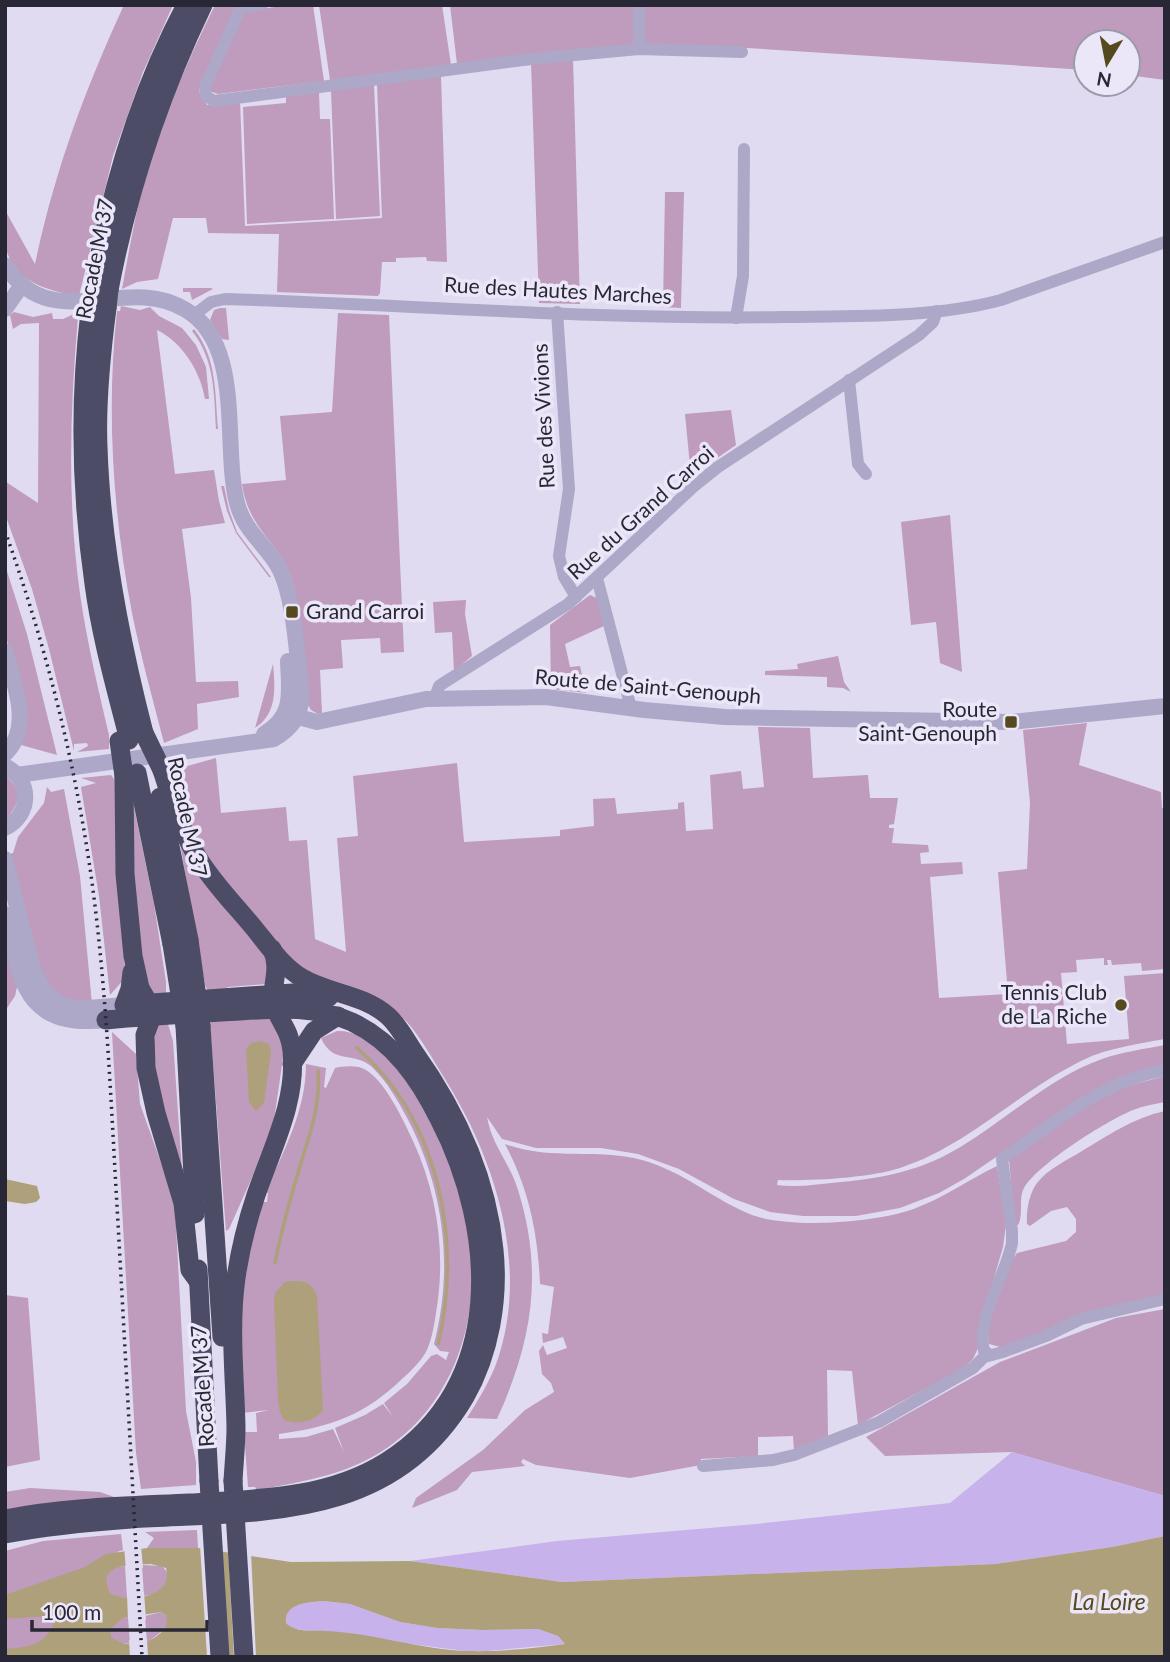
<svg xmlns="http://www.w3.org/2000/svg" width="1170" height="1662" font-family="Lato,sans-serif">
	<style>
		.green { fill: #bf9bbd }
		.sand { fill: #c7b2eb }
		.water { fill: #ada07b; fill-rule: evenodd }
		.pier { fill: #e0dbf1 }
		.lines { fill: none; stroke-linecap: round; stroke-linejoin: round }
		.stream { stroke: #ada07b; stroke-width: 3.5 }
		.minor { stroke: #ada7c8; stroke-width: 12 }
		.tertiary { stroke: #ada7c8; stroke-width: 16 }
		.trunk { stroke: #4c4c66; stroke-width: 19 }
		.rail { stroke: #282735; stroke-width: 3.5; stroke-dasharray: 2 5; stroke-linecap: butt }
		.trunk-bridge { stroke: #4c4c66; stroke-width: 19 }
		.poi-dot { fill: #55491e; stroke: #ebe7f9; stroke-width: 2.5 }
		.labels { text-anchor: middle; stroke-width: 7; stroke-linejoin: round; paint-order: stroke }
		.street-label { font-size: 21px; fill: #282735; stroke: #ebe7f9 }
		.poi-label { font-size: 21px; fill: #282735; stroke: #ebe7f9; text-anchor: end }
		.water-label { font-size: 23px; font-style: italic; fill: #55491e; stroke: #ebe7f9 }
	</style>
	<rect width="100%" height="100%" fill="#e0dbf1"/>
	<g class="green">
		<path d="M124 5H173L143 72 113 156 79 296C50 291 14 283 6 248 3 236 5 222 5 210L35 264C55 170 84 92 124 5Z"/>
		<path d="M215 5H239L199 87C199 96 203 98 207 105L240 101 245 226 382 218 377 84 441 76 447 262 427 261 426 257 396 258V262H382L380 293 378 296 277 292 279 234 208 233 206 218H173L158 279 137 282 122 289C128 256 134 222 142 189 159 125 186 64 215 5Z"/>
		<polygon points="287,5 313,5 324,81 218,94 209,91 244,12"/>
		<polygon points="319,5 442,5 451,65 330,80"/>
		<polygon points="450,5 1165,5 1165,80 1128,75 1128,42 1086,42 1086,70 747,48 653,46 457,64"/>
		<polygon points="573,58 580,304 539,303 531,62"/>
		<polygon points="374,85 380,216 336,219 331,90"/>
		<polygon points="319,92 320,119 330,119 334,219 247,224 243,107 286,103 286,96"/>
		<polygon points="665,192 684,192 681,308 663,307"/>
		<polygon points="183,288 211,288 213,289 192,300 190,292 183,292"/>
		<path d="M121 306 140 310 150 307 159 316 182 328 196 345 206 367 209 399H205C200 371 183 343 157 330L175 474 214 470 219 501 225 523 182 529 191 598 196 682 238 681 239 697 197 704 198 729 164 743C153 700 141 657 132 613 113 514 106 411 117 311H120Z"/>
		<polygon points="220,308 226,308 229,340 222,339 210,320 214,310"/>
		<path d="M14 312 33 317 52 313 53 319H63L76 313 78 317C70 409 67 502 80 594 87 642 98 688 109 735V749L77 752 88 746 87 743 74 744V751L49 649 32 589 5 514V467L6 482 38 503 39 323 21 324 13 329 10 315Z"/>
		<path d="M338 313 389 315 404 652 381 653 380 638 341 640 343 668 320 670 322 713 318 714 311 710 307 703 295 590C286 545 249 534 242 484L286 480 280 416 332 412Z"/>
		<path d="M194 329C217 358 215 393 218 429H216C214 394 215 360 192 331Z"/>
		<polygon points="731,410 736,445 691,476 685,414"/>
		<polygon points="221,486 224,486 229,510 237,532 271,577 269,577 236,533 227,511"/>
		<polygon points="950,515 962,672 940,663 936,622 911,625 901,522"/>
		<polygon points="5,565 27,634 57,755 21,745 27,723 19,683 5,633"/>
		<polygon points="590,595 597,598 604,626 565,644 570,667 580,666 586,693 551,689 550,625"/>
		<polygon points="466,600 465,614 472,656 454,671 452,632 435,633 433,602"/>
		<polygon points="838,656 844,682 851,692 843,688 827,687 827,677 765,675 765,671 798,669 797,664"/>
		<path d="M273 664C275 687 278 713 255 728Z"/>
		<path d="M1087 723 1079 765 1161 792 1162 808H1165V969L1142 971 1141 963 1112 965 1111 960H1107L1108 965H1104V958L1076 960 1077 972 1061 973 1067 1044 1129 1039 1124 976 1165 973V1039C1137 1044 1108 1048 1083 1060 1019 1091 968 1146 900 1168 870 1178 810 1181 778 1180L777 1185C797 1188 820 1184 841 1182 885 1178 923 1170 962 1146 1008 1118 1051 1077 1102 1059 1122 1052 1144 1049 1165 1045V1067L1088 1094 964 1179 939 1193 900 1208 856 1216H803L770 1212 734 1199 679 1169 638 1154 601 1148H536L502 1139 487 1117C492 1146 510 1163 518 1190 544 1273 532 1342 497 1419L467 1418C477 1402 487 1386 495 1367 531 1272 497 1162 445 1079 433 1060 422 1039 407 1022 382 997 347 995 317 979 284 961 254 917 231 887 220 873 207 860 199 845 187 821 179 795 173 770L216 758 221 813 286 807 289 841 307 840 315 939 346 952 337 838 358 836 353 776 457 763 464 842 560 836V830L594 826 593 799 615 798 617 814 678 809V803L684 802 686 831 713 829 710 775 741 771 743 789 764 787 758 727 810 728 813 778 868 775 870 798H898L894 824 889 825V828H894L892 843 928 845 929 852 920 853 921 864 962 862 963 874 930 877 939 998 1008 994 998 872 1027 869 1030 803 1023 730Z"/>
		<path d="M5 775C24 792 20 803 5 820Z"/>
		<polygon points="111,775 114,779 116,778 117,882 126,977 110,995 99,896 81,787 96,783 81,778"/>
		<polygon points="47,787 51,792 64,789 80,876 92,1004 84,1005 60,997 43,978 10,854 13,853 18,837 44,803"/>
		<polygon points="134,807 154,904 166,982 166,995 153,997 146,984 130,862"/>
		<polygon points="180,844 268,956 266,984 228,987 223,990 208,991 205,985"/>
		<polygon points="5,931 18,983 15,996 5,1011"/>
		<polygon points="274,1015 282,1026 283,1058 274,1120 262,1155 229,1229 226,1231 210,1024 211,1022"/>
		<polygon points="156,1024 168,1024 173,1041 183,1184 152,1061"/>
		<path d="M337 1031C395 1028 450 1155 462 1202 469 1228 473 1258 472 1286 469 1346 444 1405 395 1442 354 1474 306 1481 257 1490L255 1487H248L244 1432H257L256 1413 269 1410 241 1413 239 1301 261 1202H267L268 1193 265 1192C284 1151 306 1110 306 1064L326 1068 324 1087 326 1088 335 1068C344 1066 358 1065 366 1070 385 1081 404 1121 413 1141 438 1195 446 1255 436 1313 434 1326 432 1338 427 1350 422 1360 412 1370 403 1378 365 1415 331 1427 279 1434V1439L306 1437 333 1429 344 1452 335 1428 365 1415 383 1404 393 1417 384 1403 407 1384 431 1356 437 1354 446 1360 449 1352 440 1351 434 1344C454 1267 444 1187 406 1116 397 1099 387 1082 373 1068 355 1050 333 1066 321 1038Z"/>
		<polygon points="112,1032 136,1054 140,1104 169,1185 175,1208 186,1411 196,1462 196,1485 141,1489 136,1453"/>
		<path d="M1165 1076V1102C1155 1104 1143 1106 1133 1110 1106 1121 1038 1164 1024 1188 1018 1199 1024 1214 1018 1225L1015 1224 1009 1160 1092 1102 1120 1088Z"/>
		<path d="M1165 1111V1295L1004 1348 989 1344C985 1323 1005 1271 1017 1253L1066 1241 1076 1232V1219L1067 1207 1051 1211 1030 1226 1027 1224C1026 1211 1029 1194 1037 1183 1049 1168 1066 1161 1082 1151 1109 1135 1133 1118 1165 1111Z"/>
		<path d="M505 1144C550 1161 596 1148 642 1160 683 1171 714 1200 752 1215 791 1229 878 1223 916 1208 945 1197 970 1179 997 1166L1006 1225 1003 1247 985 1309 979 1346 973 1359 964 1368 858 1425 852 1371 827 1370 828 1436 794 1450 793 1436 758 1437V1456L701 1459V1465L630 1478 536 1465 523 1459 521 1462 525 1466 472 1472 457 1490 412 1508 416 1498 483 1450 525 1410 554 1392 551 1383 542 1374 539 1351 543 1345 547 1355 567 1348 563 1337 543 1343 542 1333 548 1334 554 1287 540 1284C538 1234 529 1189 505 1144Z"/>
		<polygon points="5,1295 28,1298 40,1460 5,1467"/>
		<polygon points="1165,1309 1165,1496 1012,1452 885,1456 866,1437 1000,1362 1116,1318"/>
		<polygon points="30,1488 100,1492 117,1498 5,1513 5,1492"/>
		<polygon points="197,1530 198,1548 147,1548 154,1538 145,1532"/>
		<polygon points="121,1534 123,1550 117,1552 118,1567 125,1566 127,1598 120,1597 123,1618 128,1617 130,1644 123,1643 123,1657 5,1657 5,1551 43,1541"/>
		<path d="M142 1565 162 1566 168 1573C166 1587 159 1594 144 1596Z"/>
		<polygon points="161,1612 167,1616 167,1627 147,1643 145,1616"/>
	</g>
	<g class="sand">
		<polygon points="1012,1452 1165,1496 1165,1536 1112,1547 995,1564 562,1582 410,1561 557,1541 756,1524 950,1503"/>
		<path d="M324 1601 350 1604 400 1622 437 1628 483 1630 538 1629 558 1636 565 1644 487 1651H465L303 1630 290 1628 286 1623C284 1603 309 1602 324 1601Z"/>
	</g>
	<g class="water">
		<polygon points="259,1041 269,1044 271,1051 264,1103 256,1111 249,1102 246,1050 250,1044"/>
		<polygon points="5,1179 37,1186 40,1198 36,1202 25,1204 5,1201"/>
		<path d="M285 1282C301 1280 311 1280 317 1296L323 1410C315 1422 297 1425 284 1420L280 1412 278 1400 274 1302 275 1293Z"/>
		<path d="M1165 1536V1657H5V1649C32 1647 47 1645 56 1617 39 1615 23 1619 5 1618V1595L85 1567 106 1554 147 1548H198L291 1562 410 1561 562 1582 995 1564 1112 1547ZM151 1564 166 1568C174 1597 128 1604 110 1593 95 1563 131 1565 151 1564ZM324 1601 350 1604 400 1622 437 1628 483 1630 538 1629 558 1636 565 1644C535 1648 500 1652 469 1651 421 1650 374 1633 326 1631 313 1630 295 1633 286 1623 284 1603 309 1602 324 1601ZM161 1612 167 1616 166 1627C153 1644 130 1651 111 1637V1628L123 1618Z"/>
	</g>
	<g class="pier">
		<polygon points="141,1545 143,1568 126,1570 124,1546"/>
		<polygon points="200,1545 222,1548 228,1657 207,1657"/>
		<polygon points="228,1549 251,1552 256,1657 234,1657"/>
		<polygon points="144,1592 146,1620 128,1620 127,1594"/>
		<polygon points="147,1639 148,1657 130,1657 129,1640"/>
	</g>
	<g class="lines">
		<g class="stream">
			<path d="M357 1048C439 1119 463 1242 438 1344"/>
			<path d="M275 1263C281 1232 289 1203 298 1173 308 1139 321 1107 318 1071"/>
		</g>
		<g class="minor">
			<polyline points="242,5 205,87 206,96 214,101 531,59 639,49 742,52"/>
			<polyline points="240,8 262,5"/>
			<polyline points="639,49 639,5"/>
			<polyline points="557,312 569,489 559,556 564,577 576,597"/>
			<path d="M194 315 211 302 225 299C412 305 599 320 785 317 855 316 934 318 1001 300L1165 242"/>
			<polyline points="736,318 743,276 744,149"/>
			<polyline points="849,380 858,464 866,474"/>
			<polyline points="597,578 631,708"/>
			<polyline points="435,698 439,686 445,682 568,604 693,487 718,467 919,335 933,322 937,311"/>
			<path d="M990 1355 984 1351C976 1318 1006 1275 1012 1243V1231L1002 1159C1053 1124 1102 1081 1165 1070"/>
			<polyline points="703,1466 773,1460 794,1455 879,1422 973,1368 984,1357 1003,1352 1046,1336 1081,1319 1165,1299"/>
		</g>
		<g class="tertiary">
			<path d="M5 265C52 338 124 272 186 310 245 345 222 445 237 503 245 533 267 545 280 570 295 601 297 661 302 696 300 717 292 728 274 739L17 775"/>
			<polyline points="5,309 22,285"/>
			<path d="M5 651C14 683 33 727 5 754"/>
			<polyline points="288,709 298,717 317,722 426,699 546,697 644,710 725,717 1011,722 1165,706"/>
			<path d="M264 734C295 715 289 693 288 661"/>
			<path d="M5 766C32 780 32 814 5 828"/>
			<polyline points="5,859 33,970 45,992 56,1002 77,1009 124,1005"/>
			<path d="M5 914C21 979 22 1029 106 1020"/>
		</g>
		<g class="trunk">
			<path d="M109 290C128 190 159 97 203 5"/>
			<path d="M92 296C109 196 138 95 186 5"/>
			<path d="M107 308C101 354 96 401 98 447 101 544 120 640 144 733"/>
			<path d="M90 312C79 403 81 493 94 584 101 637 116 689 129 740"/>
			<polyline points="137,773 172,944"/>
			<polyline points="124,776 125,874 133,956 140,988 148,1002 152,1016 145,1035 146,1068 156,1113 183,1203 190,1270 198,1281"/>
			<polyline points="160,797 189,940"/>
			<polyline points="132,972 130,989 124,1005 293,993 329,997"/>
			<polyline points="185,1026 195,1214"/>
			<polyline points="201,1026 222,1337"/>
			<polyline points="292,1064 314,1031 338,1016"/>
			<polyline points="198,1269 209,1481"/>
			<path d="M233 1481C234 1463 236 1445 236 1427 235 1378 229 1327 236 1278 240 1250 247 1222 256 1195 272 1148 297 1102 292 1051 290 1030 280 1023 275 1007 269 986 282 971 272 949"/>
			<path d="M5 1519C66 1507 128 1506 189 1503 256 1499 327 1499 386 1462 507 1386 497 1231 439 1119 419 1079 394 1042 352 1022 310 1003 266 1010 221 1012 183 1014 144 1016 106 1020"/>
			<path d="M5 1534C47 1526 89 1522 131 1519 257 1511 391 1523 465 1397 490 1353 499 1299 494 1250 487 1177 456 1111 414 1052 406 1040 399 1026 388 1016 363 994 329 994 302 978 282 966 268 945 254 928 235 905 213 883 198 858 181 831 172 801 162 770"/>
		</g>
		<path class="rail" d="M5 531C45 643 74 757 91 875 107 990 111 1107 118 1223 126 1367 134 1512 142 1657"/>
		<g class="trunk-bridge">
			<polyline points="107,308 109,290"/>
			<polyline points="90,312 92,296"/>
			<polyline points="144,733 162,770"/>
			<polyline points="119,741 124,776"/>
			<polyline points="189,940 201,1026"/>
			<polyline points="172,944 185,1026"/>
			<polyline points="209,1481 220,1657"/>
			<polyline points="233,1481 244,1657"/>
		</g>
	</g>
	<g class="poi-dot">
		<rect x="285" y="605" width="14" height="14" rx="3.5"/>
		<rect x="1004" y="715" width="14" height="14" rx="3.5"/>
		<circle cx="1121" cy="1005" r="7"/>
	</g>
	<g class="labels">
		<g class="street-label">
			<text transform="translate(95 259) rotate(-79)" y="7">Rocade M 37</text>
			<text transform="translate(558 291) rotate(3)" y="7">Rue des Hautes Marches</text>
			<text transform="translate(544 416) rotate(-93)" y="7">Rue des Vivions</text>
			<text transform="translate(641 513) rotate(-42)" y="7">Rue du Grand Carroi</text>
			<text transform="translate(648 687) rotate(5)" y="7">Route de Saint-Genouph</text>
			<text transform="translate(187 817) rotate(78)" y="7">Rocade M 37</text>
			<text transform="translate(203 1386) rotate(-94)" y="7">Rocade M 37</text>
		</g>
		<g class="poi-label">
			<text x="306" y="619" text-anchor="start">Grand Carroi</text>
			<text x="997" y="717">Route<tspan x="997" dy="24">Saint-Genouph</tspan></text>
			<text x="1107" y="1000">Tennis Club<tspan x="1107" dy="24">de La Riche</tspan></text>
		</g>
		<g class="water-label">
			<text x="1109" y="1610">La Loire</text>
		</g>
	</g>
	<rect width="1170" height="1662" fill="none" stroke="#282735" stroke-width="14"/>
	<g transform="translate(1107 63) rotate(190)"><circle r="33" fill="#ebe7f9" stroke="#9d9aab" stroke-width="2"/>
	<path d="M0-5L12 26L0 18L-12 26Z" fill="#55491e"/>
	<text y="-10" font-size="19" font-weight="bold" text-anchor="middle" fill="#282735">N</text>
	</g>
	<path d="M32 1620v10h175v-10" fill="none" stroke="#282735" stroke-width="3.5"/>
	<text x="42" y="1620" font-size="21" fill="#282735" stroke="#ebe7f9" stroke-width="5" paint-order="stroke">100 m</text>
</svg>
